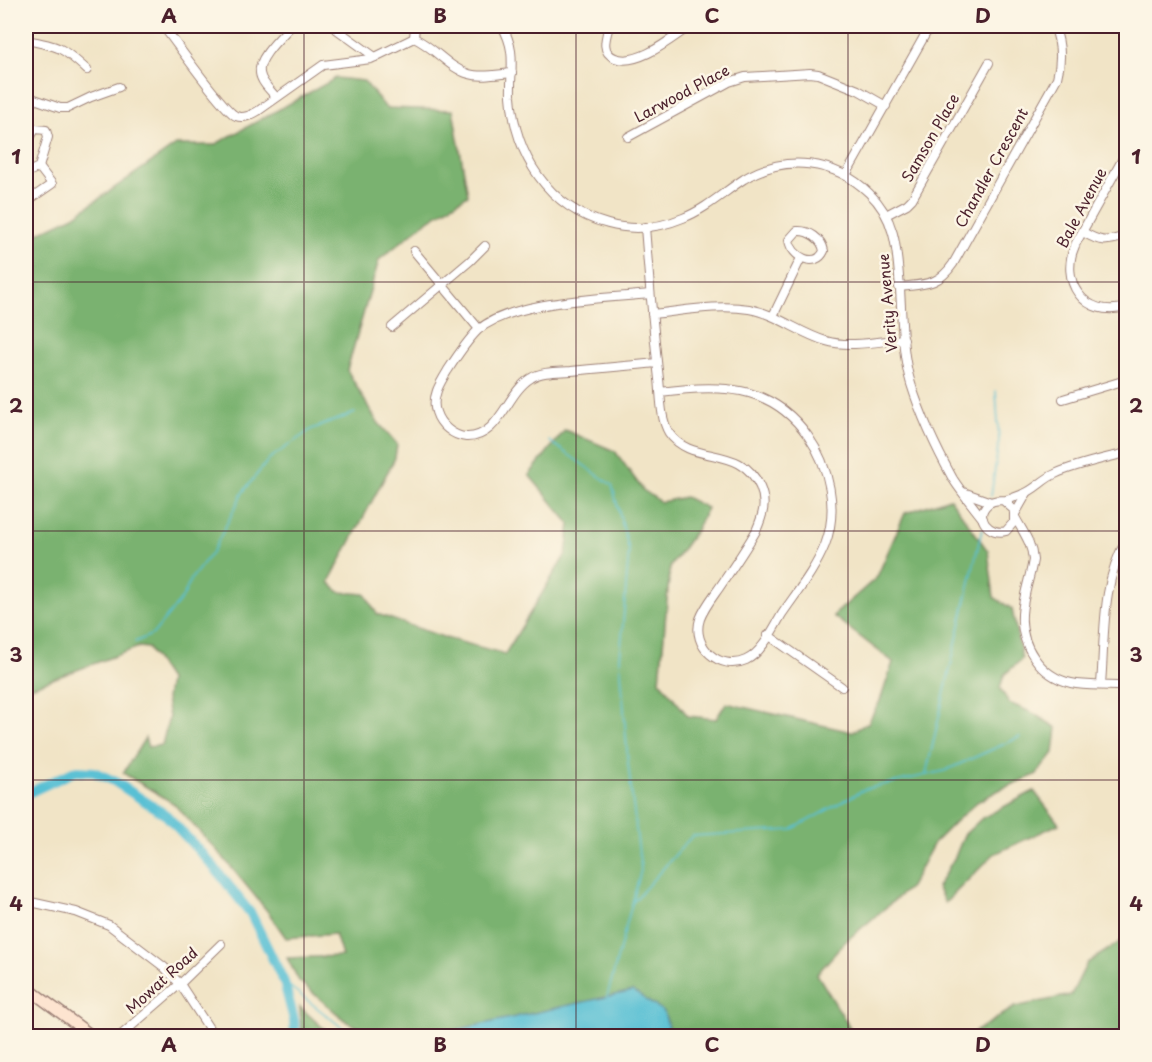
<svg xmlns="http://www.w3.org/2000/svg" width="1152" height="1062" font-family="'Playpen Sans',sans-serif">
	<style>
		.forest { fill: #7ab26f; stroke: #62684d; stroke-width: 1.5 }
		.water { fill: #58c0d4; stroke: #517080; stroke-width: 1.5 }
		.lines { fill: none; stroke-linecap: round; stroke-linejoin: round }
		.stream { stroke: #58c0d4; stroke-width: 1.5 }
		.river { stroke: #58c0d4; stroke-width: 10 }
		.street-casing { stroke: #9e8278; stroke-width: 10 }
		.secondary-casing { stroke: #9e8278; stroke-width: 13 }
		.street { stroke: #fff; stroke-width: 8 }
		.secondary { stroke: #fde4d0; stroke-width: 10 }
		.grid { fill: none; stroke: #4a1f2b; stroke-width: 1.5; stroke-opacity: 0.55 }
		.labels { text-anchor: middle; stroke-width: 5; stroke-linejoin: round; paint-order: stroke }
		.street-label { font-size: 15px; fill: #4a1f2b; stroke: #fcf5e5 }
		.neatline { fill: none; stroke: #4a1f2b; stroke-width: 2 }
		.grid-label { font-size: 20px; text-anchor: middle; font-weight: bold; fill: #4a1f2b }
	</style>
	<rect width="100%" height="100%" fill="#fcf5e5"/>
	<filter id="ink" filterUnits="userSpaceOnUse"><feTurbulence type="fractalNoise" baseFrequency=".0167" numOctaves="2"/><feDisplacementMap in="SourceGraphic" scale="12" xChannelSelector="R" yChannelSelector="G"/><feConvolveMatrix kernelMatrix="1 2 1 2 8 2 1 2 1" color-interpolation-filters="sRGB"/></filter>
	<filter id="wash" filterUnits="userSpaceOnUse"><feTurbulence type="fractalNoise" baseFrequency=".008" numOctaves="4" result="noise"/><feDisplacementMap in="SourceGraphic" scale="24" xChannelSelector="R" yChannelSelector="G"/><feGaussianBlur stdDeviation="1.35" result="paint"/><feColorMatrix in="noise" values="0 0 0 0 0 0 0 0 0 0 0 0 0 0 0 0 0 1.4 0 .05"/><feComposite in="paint" operator="in"/></filter>
	<g filter="url(#wash)">
		<rect width="100%" height="100%" fill="#f1e4c6"/>
		<g class="forest">
			<polygon points="336,78 364,81 386,108 453,110 468,195 427,221 379,260 347,370 376,420 397,444 395,458 329,582 339,592 365,594 377,614 446,638 505,654 566,554 570,524 529,475 565,430 615,451 643,490 661,502 685,497 707,508 696,530 670,567 660,681 688,716 716,719 726,703 852,732 868,723 880,701 893,662 833,616 877,577 905,513 950,498 988,551 994,597 1012,609 1022,659 1004,675 1000,688 1009,703 1033,713 1057,728 1054,753 1036,775 1001,789 977,802 955,822 934,843 910,887 845,942 817,974 855,1036 671,1036 664,1012 428,1036 378,1036 347,1022 299,981 287,958 342,956 335,934 286,938 268,912 222,856 173,803 123,773 145,738 148,747 162,745 169,717 166,699 169,680 148,648 139,647 26,689 26,239 74,216 176,145 214,145"/>
			<polygon points="1034,791 1059,824 994,854 945,903 937,887 955,857 964,835 982,818"/>
			<polygon points="1126,938 1126,1022 1115,1036 968,1036 1015,1007 1071,995 1087,963"/>
			<polygon points="300,1007 332,1036 302,1036"/>
		</g>
		<polygon class="water" points="633,991 664,1012 671,1036 428,1036"/>
		<g class="lines">
			<g class="stream">
				<polyline points="549,441 612,485 629,550 620,659 628,763 641,870 607,997"/>
				<polyline points="991,496 999,440 996,391"/>
				<polyline points="135,642 153,634 183,597 191,579 213,551 243,492 269,459 312,429 355,413"/>
				<polyline points="926,774 982,529"/>
				<polyline points="633,902 692,836 791,830 865,789 944,771 1020,737"/>
				<polyline points="284,982 353,1036"/>
			</g>
			<polyline class="river" points="26,794 75,771 94,772 114,781 166,815 214,867 251,914 284,982 294,1020 295,1036"/>
		</g>
	</g>
	<g filter="url(#ink)">
		<g class="lines">
			<g class="street-casing">
				<g id="street">
					<path d="M163 26C174 40 224 111 236 116 244 119 251 115 258 111L323 65 371 59 414 38C434 47 449 68 469 74 482 78 499 74 512 73"/>
					<polyline points="332,26 375,57"/>
					<path d="M502 26C517 52 510 68 511 96 515 155 548 208 608 224 633 231 659 228 683 218 706 209 724 192 744 179 785 154 835 160 869 193 897 219 897 253 900 289 902 320 902 354 911 384 921 416 937 450 953 479 962 493 973 506 983 519"/>
					<path d="M609 26C606 37 600 52 615 58 638 67 672 38 690 26"/>
					<polyline points="414,38 415,26"/>
					<path d="M26 40C59 46 62 47 87 70"/>
					<polyline points="26,72 28,73"/>
					<polyline points="26,96 60,108 68,108 91,97 119,87"/>
					<path d="M276 97C270 90 261 82 260 73 257 58 282 36 291 26"/>
					<polyline points="628,137 729,82 745,77 810,73 818,74 858,90 886,106"/>
					<polyline points="26,145 35,129 46,130 48,137 39,167 26,173"/>
					<path d="M1126 153 1076 243C1058 281 1084 319 1126 307"/>
					<polyline points="846,175 930,26"/>
					<polyline points="26,202 52,184 39,167"/>
					<polyline points="886,215 907,204 912,199 989,63"/>
					<path d="M645 227C649 278 653 328 659 379 661 396 660 418 669 433 692 466 741 443 760 487 767 503 763 515 756 531 745 550 732 569 719 588 712 598 704 608 700 619 691 646 720 672 746 660 762 653 773 629 782 614 797 592 815 570 825 545 839 509 829 466 808 436 771 383 717 384 660 392"/>
					<path d="M797 231C809 230 822 239 824 251 816 269 791 257 789 240Z"/>
					<path d="M1083 232C1101 243 1106 242 1126 236"/>
					<polyline points="414,251 479,329"/>
					<path d="M899 287C924 284 938 286 953 264L1057 78C1062 60 1061 43 1054 26"/>
					<path d="M650 294C604 299 513 300 478 330 466 342 457 356 448 370 440 383 431 397 436 412 440 425 453 436 466 437 500 438 506 393 531 378 542 371 558 372 571 371 600 368 628 366 657 363"/>
					<path d="M652 314C684 311 718 304 749 309 777 314 799 333 826 341 850 348 879 341 904 339"/>
					<polyline points="773,316 801,258"/>
					<polyline points="392,327 470,261 485,246"/>
					<polyline points="1063,399 1126,380"/>
					<polyline points="963,492 991,502"/>
					<path d="M1004 501 1014 510V522L1006 531C990 536 973 517 988 504 994 499 999 501 1006 500 1011 499 1018 496 1023 494 1035 490 1043 479 1055 474 1077 464 1103 459 1126 453"/>
					<polyline points="1015,514 1027,493"/>
					<path d="M1015 517C1023 532 1032 543 1033 560 1030 578 1023 596 1022 614 1020 645 1040 676 1071 683 1089 687 1108 684 1126 687"/>
					<polyline points="768,635 842,687"/>
					<path d="M1101 684C1105 638 1101 582 1126 541"/>
					<polyline points="26,901 76,912 109,925 164,967 180,984 214,1036"/>
					<polyline points="120,1036 180,984 221,944"/>
				</g>
			</g>
			<g class="secondary-casing">
				<polyline id="secondary" points="26,987 92,1036"/>
			</g>
			<use href="#street" class="street"/>
			<use href="#secondary" class="secondary"/>
		</g>
	</g>
	<path class="grid" d="M304 26V1036M576 26V1036M848 26V1036M26 282H1126M26 531H1126M26 780H1126"/>
	<g class="labels">
		<g class="street-label">
			<text transform="translate(682 94) rotate(-28)" y="5">Larwood Place</text>
			<text transform="translate(931 138) rotate(-60)" y="5">Samson Place</text>
			<text transform="translate(992 168) rotate(-61)" y="5">Chandler Crescent</text>
			<text transform="translate(1082 208) rotate(-62)" y="5">Bale Avenue</text>
			<text transform="translate(888 303) rotate(-95)" y="5">Verity Avenue</text>
			<text transform="translate(162 981) rotate(-42)" y="5">Mowat Road</text>
		</g>
	</g>
	<rect width="1152" height="1062" fill="none" stroke="#fcf5e5" stroke-width="66"/>
	<rect x="33" y="33" width="1086" height="996" class="neatline"/>
	<g class="grid-label">
		<text x="169" y="23">A</text>
		<text x="440" y="23">B</text>
		<text x="712" y="23">C</text>
		<text x="983" y="23">D</text>
		<text x="16" y="164">1</text>
		<text x="1136" y="164">1</text>
		<text x="16" y="413">2</text>
		<text x="1136" y="413">2</text>
		<text x="16" y="662">3</text>
		<text x="1136" y="662">3</text>
		<text x="16" y="911">4</text>
		<text x="1136" y="911">4</text>
		<text x="169" y="1052">A</text>
		<text x="440" y="1052">B</text>
		<text x="712" y="1052">C</text>
		<text x="983" y="1052">D</text>
	</g>
</svg>
